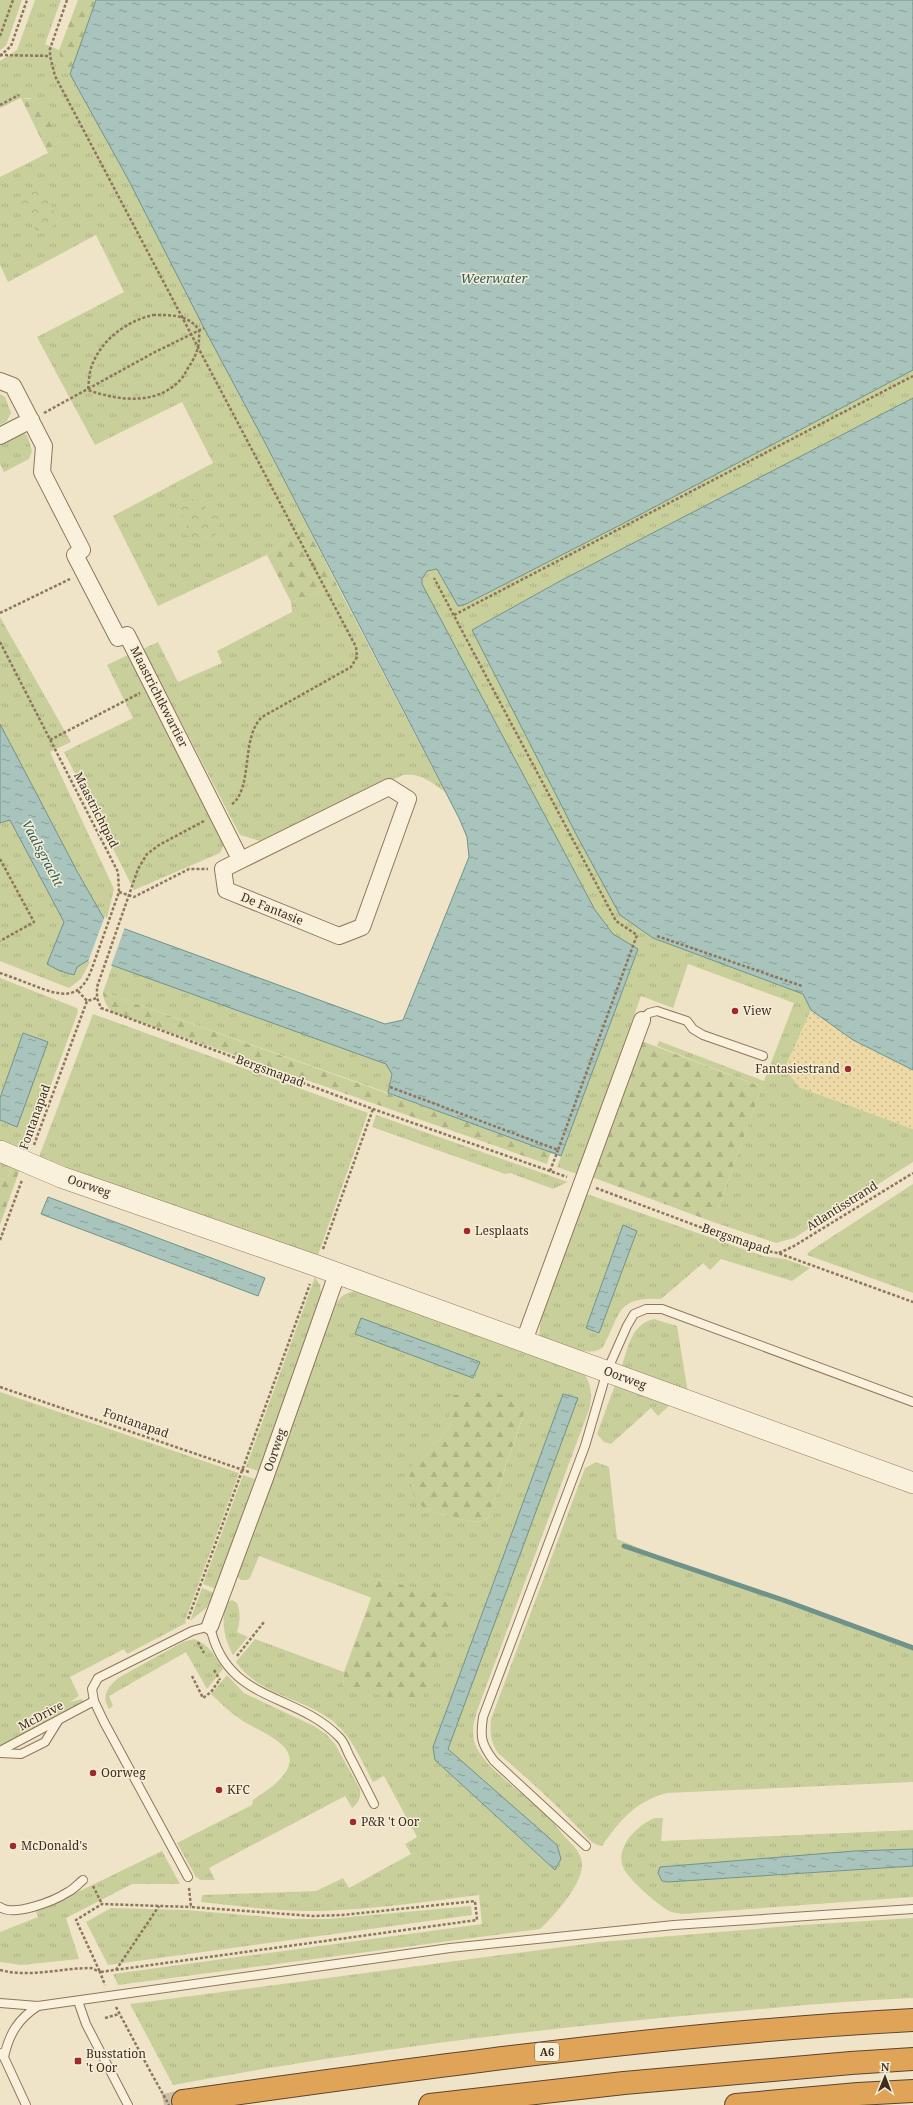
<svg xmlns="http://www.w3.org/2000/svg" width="913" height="2105" font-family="'Noto Serif',serif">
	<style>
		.grass { fill: url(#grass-tufts); fill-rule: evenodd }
		.forest { fill: url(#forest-firs) }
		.sand { fill: url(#sand-dots) }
		.park { fill: url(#park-crowns) }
		.garden { fill: #c9cf9b }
		.water { fill: url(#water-ripples); stroke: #6f938a }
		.pier { fill: #f0e4c8 }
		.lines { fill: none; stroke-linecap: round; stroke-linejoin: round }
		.stream { stroke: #6f938a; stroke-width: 5 }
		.motorway-tunnel { stroke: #ccc0a6; stroke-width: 22; stroke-dasharray: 22 11; stroke-linecap: butt }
		.service-casing { stroke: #8d765c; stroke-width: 10 }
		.minor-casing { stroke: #8d765c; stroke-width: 18 }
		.tertiary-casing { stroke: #8d765c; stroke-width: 22 }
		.motorway-casing { stroke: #5b4430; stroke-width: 24 }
		.path { stroke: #8d765c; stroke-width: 2.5; stroke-dasharray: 3 2; stroke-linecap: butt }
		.service { stroke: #faf1dc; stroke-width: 8 }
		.minor { stroke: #faf1dc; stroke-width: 16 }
		.tertiary { stroke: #faf1dc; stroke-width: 21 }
		.motorway { stroke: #e0a458; stroke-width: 22 }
		.path-bridge { stroke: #8d765c; stroke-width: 2.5; stroke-dasharray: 3 2; stroke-linecap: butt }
		.poi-dot { fill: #9e2a2b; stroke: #f7eed8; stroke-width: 1.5 }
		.labels { text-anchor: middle; stroke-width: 3; stroke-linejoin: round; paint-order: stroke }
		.shield { fill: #f7eed8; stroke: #756857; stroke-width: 1 }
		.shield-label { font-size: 11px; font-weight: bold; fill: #3d2e20 }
		.street-label { font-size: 12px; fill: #3d2e20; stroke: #f7eed8 }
		.poi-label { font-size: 12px; fill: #3d2e20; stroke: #f7eed8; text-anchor: start }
		.water-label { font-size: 13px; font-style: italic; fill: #2f5d5a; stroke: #f7eed8 }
	</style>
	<defs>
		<pattern id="grass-tufts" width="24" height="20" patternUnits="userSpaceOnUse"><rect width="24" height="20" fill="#c9cf9b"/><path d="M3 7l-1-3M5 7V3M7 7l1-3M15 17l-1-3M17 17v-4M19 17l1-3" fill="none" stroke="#aeb285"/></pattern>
		<pattern id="forest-firs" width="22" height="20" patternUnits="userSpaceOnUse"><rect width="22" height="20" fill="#c9cf9b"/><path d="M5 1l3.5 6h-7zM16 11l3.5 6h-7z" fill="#aeb285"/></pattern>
		<pattern id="sand-dots" width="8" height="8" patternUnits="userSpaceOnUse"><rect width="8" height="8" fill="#ecd9a5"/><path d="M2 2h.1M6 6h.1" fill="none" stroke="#cbbb8e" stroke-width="1.8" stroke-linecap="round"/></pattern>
		<pattern id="park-crowns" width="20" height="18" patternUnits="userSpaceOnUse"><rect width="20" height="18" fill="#c9cf9b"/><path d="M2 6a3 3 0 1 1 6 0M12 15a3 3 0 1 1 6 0" fill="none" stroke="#aeb285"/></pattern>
		<pattern id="water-ripples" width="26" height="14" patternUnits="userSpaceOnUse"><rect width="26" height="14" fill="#a9c4bc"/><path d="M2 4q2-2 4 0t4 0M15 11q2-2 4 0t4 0" fill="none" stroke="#8ba098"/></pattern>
	</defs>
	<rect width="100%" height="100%" fill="#f0e4c8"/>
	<g class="grass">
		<polygon points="35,0 61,0 45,44 59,50 60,56 128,179 306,523 267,555 158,606 113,516 213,463 182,402 95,445 37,337 124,292 96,235 8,282 0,265 0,177 48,153 60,141 30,98 21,98 0,108 0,61 17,50"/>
		<polygon points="913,370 913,398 562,580 472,630 577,836 653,938 803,994 811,1010 785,1068 799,1087 913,1129 913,1162 794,1238 776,1243 713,1222 762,1087 657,1046 659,1041 764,1081 794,1003 688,964 673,1008 641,996 577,1174 557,1167 638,949 613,934 595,910 422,584 422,579 427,571 437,569 466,604 630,520"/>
		<polygon points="0,394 5,397 11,413 7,421 0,425"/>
		<polygon points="18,430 27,435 32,451 29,459 4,472 0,464 0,439"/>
		<path d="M337 585 445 792C431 782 421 773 403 775L260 841 240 835 143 649 158 642 178 682 222 663 217 651 292 612 291 602Z"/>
		<polygon points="0,617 71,742 50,752 114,889 106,922 78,873 0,724"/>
		<polygon points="130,654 226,840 220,853 134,890 64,752 133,718 107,665"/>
		<polygon points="10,820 64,922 77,967 92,958 81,979 69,988 0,961 0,823"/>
		<polygon points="113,964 386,1064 392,1074 388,1093 103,992"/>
		<polygon points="0,978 77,1008 78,1012 26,1152 0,1142 0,1120 17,1127 23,1033 0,1098"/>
		<polygon points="93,1014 368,1113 317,1258 39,1157"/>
		<polygon points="376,1115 568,1182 553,1189 510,1173 505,1174 372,1127"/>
		<polygon points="0,1162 13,1167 8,1177 0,1180"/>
		<polygon points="913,1184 913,1293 807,1255 810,1251"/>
		<path d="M584 1193 763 1256 785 1259 810 1268 792 1281 721 1259 710 1270 703 1263 661 1299C615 1297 622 1313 603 1347 589 1360 554 1341 539 1336L541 1315ZM623 1226 637 1231 599 1333 586 1328Z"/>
		<polygon points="315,1277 320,1285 321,1295 258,1471 246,1467"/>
		<path d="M356 1291 584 1373C591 1384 592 1394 590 1407L477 1711C474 1722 471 1732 475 1744 484 1768 524 1793 543 1812 551 1820 558 1828 565 1837 572 1844 582 1853 582 1864 583 1884 554 1916 540 1929L118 1985 113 1974 482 1924 479 1895C426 1902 373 1909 319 1911 280 1912 240 1906 201 1902L202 1895 316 1891 343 1878 349 1888 411 1854 405 1844 417 1837 384 1776 373 1782C361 1760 351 1734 330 1719 299 1697 259 1695 236 1662L255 1639 344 1672 343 1686 458 1599 378 1579 372 1598 259 1556 250 1578 247 1580H241L237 1576 327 1320C336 1305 338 1293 356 1291ZM361 1318 479 1362 474 1378 355 1334ZM563 1394 577 1398 448 1749 555 1870 435 1760 433 1747ZM524 1414 488 1518 479 1522 459 1519 424 1509 418 1453 437 1442 451 1425 449 1415Z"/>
		<path d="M654 1319 677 1326 688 1393 621 1368C629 1347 630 1325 654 1319Z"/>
		<polygon points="615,1385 671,1404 658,1416 651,1408 611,1444 604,1442 597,1434"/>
		<polygon points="0,1392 239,1473 185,1621 186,1623 127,1654 124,1649 70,1677 79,1696 70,1702 82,1699 84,1703 0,1746"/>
		<path d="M596 1462 609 1467 617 1539 654 1554 913 1645V1782L666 1793C634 1803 621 1819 602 1846 593 1846 586 1836 580 1830 554 1802 527 1778 498 1753 490 1741 490 1732 491 1719L585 1468Z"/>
		<polygon points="243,1475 255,1479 216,1589 203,1584"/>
		<polygon points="202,1588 215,1593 206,1608 190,1621"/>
		<path d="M232 1600 237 1603C241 1613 240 1622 237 1632L248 1637 233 1655C224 1638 221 1622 226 1603Z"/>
		<path d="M194 1639C209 1644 215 1656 223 1669L207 1689 186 1652 109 1696 113 1706 109 1709C101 1696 108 1687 118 1678L183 1642Z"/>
		<path d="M227 1675 244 1693 314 1726 326 1734 335 1744 360 1789C361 1797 359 1803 352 1808L345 1796 209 1868 215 1880H201L196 1877 177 1843 252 1805 253 1800C275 1785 311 1762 273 1738 261 1730 247 1725 236 1716 227 1710 219 1701 211 1694Z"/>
		<path d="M655 1818H663L661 1841 913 1830V1849L854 1851 660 1867 658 1873 721 1879 913 1866V1897L682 1914C676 1913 669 1912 664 1908 653 1900 628 1879 623 1867 615 1847 638 1824 655 1818Z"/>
		<polygon points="162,1851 180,1884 132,1884 66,1918 79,1959 21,1965 0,1962 0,1932 38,1917 35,1909 84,1889"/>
		<polygon points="471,1906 472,1915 108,1965 86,1922 111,1908 187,1910 291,1919 328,1919"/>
		<path d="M913 1918V1998C843 2001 774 2008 704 2014 526 2030 348 2052 173 2085L130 2004 600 1942 801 1925Z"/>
	</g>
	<g class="forest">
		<polygon points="78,0 96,0 70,74 60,56 59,50"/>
		<polygon points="21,98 38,100 60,141 48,153"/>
		<polygon points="306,523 337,585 291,602 267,555"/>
		<path d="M103 992 551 1152 547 1164 114 1013C107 1008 103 1000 103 992Z"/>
		<polygon points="639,1040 762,1087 713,1222 589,1176"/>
		<polygon points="13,1167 20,1169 0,1225 0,1180 8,1177"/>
		<path d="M477 1393C496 1394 518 1392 524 1413L488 1518 479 1522 459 1519 424 1509 413 1494 409 1473 418 1452 437 1442 451 1425 449 1415 451 1395Z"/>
		<polygon points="378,1579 458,1598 420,1705 343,1686 344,1672"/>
	</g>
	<polygon class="sand" points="811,1010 853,1040 913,1070 913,1129 799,1087 785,1068"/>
	<g class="park">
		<polygon points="41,188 60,222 37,234 19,200"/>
		<polygon points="187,497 207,505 204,511 222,518 211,545 184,534 189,519 178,514"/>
	</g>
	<polygon class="garden" points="0,0 22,0 6,46 0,50"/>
	<g class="water">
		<polygon points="96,0 913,0 913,370 630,520 466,604 458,606 437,569 427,571 422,579 422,584 595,910 613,934 638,949 561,1156 388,1093 392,1074 386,1064 92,958 77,967 74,975 60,971 47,964 64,922 10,820 0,823 0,724 78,873 106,922 385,1024 403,1020 469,857 467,837 459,818 262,437 204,328 128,179 70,74"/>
		<polygon points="913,398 913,1070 853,1040 811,1010 803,994 653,938 620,915 577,836 472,630 562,580"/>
		<polygon points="23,1033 48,1042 17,1127 0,1120 0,1098"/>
		<polygon points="48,1197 265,1278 258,1296 41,1214"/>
		<polygon points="623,1225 637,1231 599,1333 586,1328"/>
		<polygon points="361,1318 480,1362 473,1378 355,1334"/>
		<polygon points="563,1394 578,1398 448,1749 557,1845 561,1859 555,1870 435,1760 433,1747"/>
		<polygon points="913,1849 913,1866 668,1882 662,1881 658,1873 660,1867 854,1851"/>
	</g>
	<polygon class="pier" points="105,916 108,921 125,927 111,966 93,960 88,962"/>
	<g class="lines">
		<polyline class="stream" points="624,1546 783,1600 913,1648"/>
		<polyline class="motorway-tunnel" points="164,2105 183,2101"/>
		<g class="service-casing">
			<g id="service">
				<polyline points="642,1020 649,1013 657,1011 687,1021 693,1029 703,1035 763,1056"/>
				<polyline points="0,1751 94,1701"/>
				<polyline points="0,1753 21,1754 45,1742 58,1721"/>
				<path d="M586 1846 494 1761C481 1744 480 1737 483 1717L585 1446 607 1371 627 1326 634 1314 646 1309H662L913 1402"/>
				<path d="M188 1877 104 1722 94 1701 92 1689 98 1678 192 1631 210 1626C226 1703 296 1692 339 1737 344 1741 346 1749 349 1755 358 1772 366 1788 374 1804"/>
				<path d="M0 1907C14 1917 54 1901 68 1892 74 1889 78 1884 83 1880"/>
				<polyline points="78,2001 86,2024 128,2105"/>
				<polyline points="0,2003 38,2006 450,1948 674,1925 913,1909"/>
				<polyline points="2,2053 26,2105"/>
				<path d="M4 2057C9 2034 18 2019 38 2006"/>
			</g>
		</g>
		<g class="minor-casing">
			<g id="minor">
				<polyline points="0,381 13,386 44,446 42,472 82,550 75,555 118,638 127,635 240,859"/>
				<polyline points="0,436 31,420"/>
				<polygon points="389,787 408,799 362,927 339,936 226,890 223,869"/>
				<polyline points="524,1341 642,1020"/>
				<polyline points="210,1626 265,1478 337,1274"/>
			</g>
		</g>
		<g class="tertiary-casing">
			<polyline id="tertiary" points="0,1151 61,1177 317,1266 913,1483"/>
		</g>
		<g class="motorway-casing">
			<g id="motorway">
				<path d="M183 2101C426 2067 668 2033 913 2020"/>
				<polyline points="430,2105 624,2083 851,2063 913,2059"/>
				<polyline points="736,2105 858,2094 913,2091"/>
			</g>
		</g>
		<g class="path">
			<path d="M67 0 50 49V56L55 76 356 647 357 657 351 667 262 717C240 738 254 789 231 805"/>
			<polyline points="0,36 13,0"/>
			<polyline points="0,55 50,56"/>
			<polyline points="0,56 11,46 27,0"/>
			<polyline points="0,105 19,95"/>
			<path d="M153 315C170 315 188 314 199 330 200 344 197 354 190 365 187 369 185 374 182 378 158 406 119 401 88 390 89 382 89 372 92 365 102 339 127 321 153 315Z"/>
			<polyline points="44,413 155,352 204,328"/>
			<polyline points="0,613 70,579"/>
			<polyline points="454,615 913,376"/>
			<path d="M0 642 118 872 119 892 91 971C79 1001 61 996 35 986 24 982 12 977 0 973"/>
			<polyline points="50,740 140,693"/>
			<polyline points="204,821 159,845 147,854 138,869 97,987 97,998 101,1008 373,1109 567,1177"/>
			<polyline points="0,859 34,922 0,941"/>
			<polyline points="119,892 134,897 189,869 208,869"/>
			<polyline points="657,936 802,986"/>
			<polyline points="78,991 87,1001 97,998"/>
			<polyline points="390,1087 558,1150 637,935 616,921 434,578"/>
			<polyline points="34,1145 87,1001"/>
			<polyline points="550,1171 558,1150"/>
			<polyline points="596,1188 761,1250 778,1253 913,1302"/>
			<polyline points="0,1240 22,1180"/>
			<polyline points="323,1249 373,1109"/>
			<polyline points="779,1253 794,1246 913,1173"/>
			<polyline points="0,1387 249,1472"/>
			<polyline points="188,1619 310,1284"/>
			<polyline points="198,1642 204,1653"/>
			<polyline points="237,1656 264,1622"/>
			<polyline points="214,1670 220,1680"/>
			<polyline points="192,1676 203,1698 211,1692 220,1679"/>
			<polyline points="93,1886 102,1904"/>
			<polyline points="189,1888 191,1907 313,1916 343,1915 475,1901 477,1920 100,1972 76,1920 102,1904 191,1907"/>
			<path d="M0 1970C30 1978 61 1968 91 1968L100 1972 105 1985"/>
			<polyline points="116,1970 159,1906"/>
			<polyline points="116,2007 149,2069"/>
			<polyline points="105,2018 119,2014"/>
		</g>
		<use href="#service" class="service"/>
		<use href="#minor" class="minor"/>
		<use href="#tertiary" class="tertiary"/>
		<use href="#motorway" class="motorway"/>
		<polyline class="path-bridge" points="149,2069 169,2105"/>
	</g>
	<g class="poi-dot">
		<circle cx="735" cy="1011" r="4"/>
		<circle cx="848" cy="1069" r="4"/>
		<circle cx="467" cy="1231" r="4"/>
		<circle cx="93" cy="1773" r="4"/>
		<circle cx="219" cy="1790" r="4"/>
		<circle cx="353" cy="1822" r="4"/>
		<circle cx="13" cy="1846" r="4"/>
		<rect x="74" y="2057" width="8" height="8" rx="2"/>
	</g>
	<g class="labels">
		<rect class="shield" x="535" y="2043" width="24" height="18" rx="3"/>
		<g class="shield-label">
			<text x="547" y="2056">A6</text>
		</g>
		<g class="street-label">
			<text transform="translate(159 697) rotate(63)" y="4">Maastrichtkwartier</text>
			<text transform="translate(96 810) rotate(63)" y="4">Maastrichtpad</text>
			<text transform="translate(272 909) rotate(22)" y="4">De Fantasie</text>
			<text transform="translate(270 1071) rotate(20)" y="4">Bergsmapad</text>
			<text transform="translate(35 1117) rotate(-70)" y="4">Fontanapad</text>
			<text transform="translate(89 1186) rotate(19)" y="4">Oorweg</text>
			<text transform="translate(842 1206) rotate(-32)" y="4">Atlantisstrand</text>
			<text transform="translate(736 1239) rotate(19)" y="4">Bergsmapad</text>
			<text transform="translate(625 1378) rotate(20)" y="4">Oorweg</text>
			<text transform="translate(136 1423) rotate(19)" y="4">Fontanapad</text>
			<text transform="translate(275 1450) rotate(-71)" y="4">Oorweg</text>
			<text transform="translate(41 1716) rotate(-28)" y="4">McDrive</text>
		</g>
		<g class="poi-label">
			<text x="743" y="1015">View</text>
			<text x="840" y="1073" text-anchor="end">Fantasiestrand</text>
			<text x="475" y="1235">Lesplaats</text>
			<text x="101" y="1777">Oorweg</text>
			<text x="227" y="1794">KFC</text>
			<text x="361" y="1826">P&amp;R 't Oor</text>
			<text x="21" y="1850">McDonald's</text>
			<text x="86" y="2058">Busstation<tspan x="86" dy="14">'t Oor</tspan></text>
		</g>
		<g class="water-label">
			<text x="494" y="283">Weerwater</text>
			<text transform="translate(43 853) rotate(62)" y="5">Vaalsgracht</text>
		</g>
	</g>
	<g transform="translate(885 2077) rotate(1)" stroke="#f7eed8" stroke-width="3" paint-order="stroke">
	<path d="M0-3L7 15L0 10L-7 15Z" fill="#3d2e20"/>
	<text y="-6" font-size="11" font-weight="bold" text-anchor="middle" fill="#3d2e20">N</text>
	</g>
</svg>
